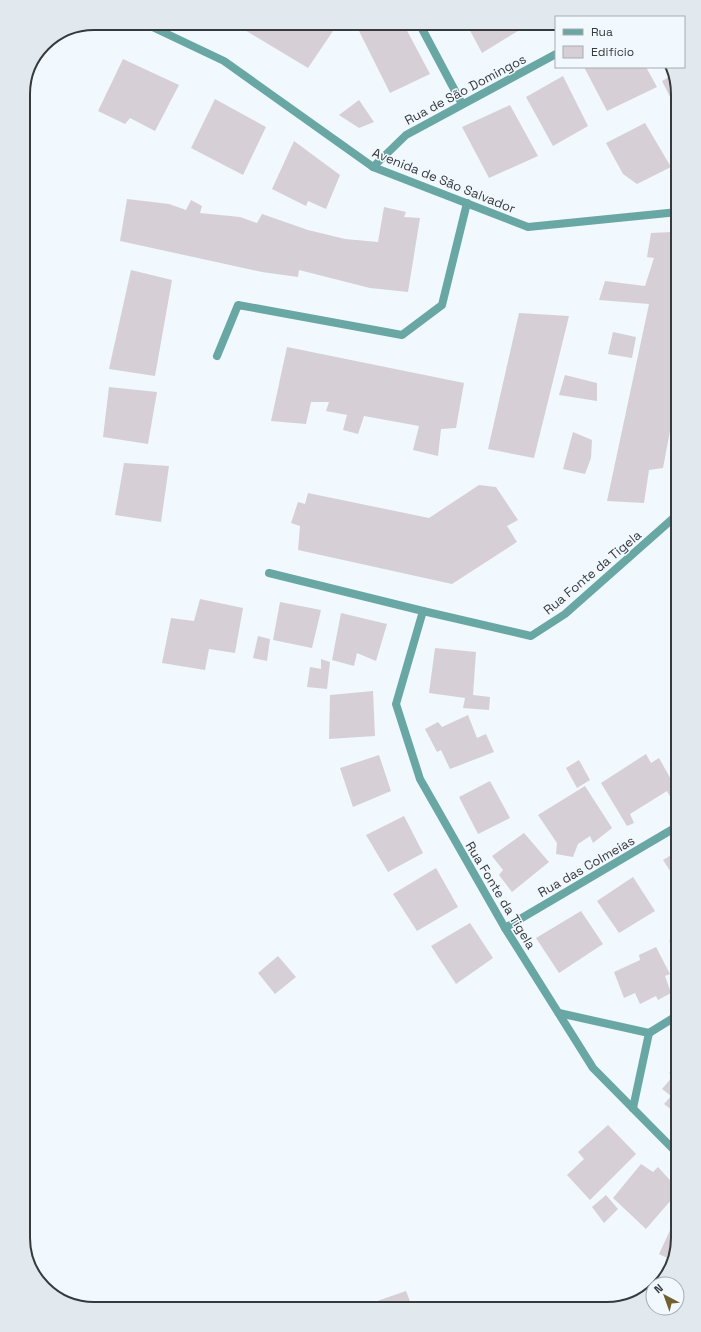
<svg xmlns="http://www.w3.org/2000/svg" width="701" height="1332" font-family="'Space Grotesk',sans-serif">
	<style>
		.building { fill: #d6d0d6 }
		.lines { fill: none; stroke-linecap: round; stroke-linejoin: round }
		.minor { stroke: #68a7a4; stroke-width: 8 }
		.tertiary { stroke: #68a7a4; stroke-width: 8 }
		.labels { text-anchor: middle; stroke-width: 3; stroke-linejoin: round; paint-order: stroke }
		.street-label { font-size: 13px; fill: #373a3c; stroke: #f1f8fe }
		.rim { fill: none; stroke: #373a3c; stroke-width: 2 }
	</style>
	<rect width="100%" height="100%" fill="#f1f8fe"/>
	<g class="building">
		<polygon points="233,23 327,23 335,28 308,68"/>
		<polygon points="355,23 403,23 430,74 390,93"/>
		<polygon points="466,23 525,23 526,26 482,53"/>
		<polygon points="123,59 179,85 155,131 130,118 125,124 98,111"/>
		<polygon points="584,67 646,67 657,87 607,111"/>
		<polygon points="674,74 678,96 671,99 662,81"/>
		<polygon points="563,76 588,126 553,146 526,97"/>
		<polygon points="215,99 266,127 243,175 191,148"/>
		<polygon points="359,100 374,122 359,128 339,115"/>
		<polygon points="510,105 538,156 489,178 462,127"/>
		<polygon points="645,123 671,167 637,184 623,174 606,143"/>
		<polygon points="294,141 340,175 326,209 308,201 306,206 272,189"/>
		<polygon points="127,199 169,204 186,210 191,200 202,206 200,213 240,217 257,223 262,214 308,230 345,239 378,242 384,207 406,212 404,217 420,218 408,292 370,288 299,270 298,277 262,272 120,241"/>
		<polygon points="672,232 673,244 678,244 678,389 663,468 649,470 644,503 607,501 649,304 599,300 605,281 645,286 654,258 647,257 651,233"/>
		<polygon points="131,270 172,280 155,376 109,369"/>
		<polygon points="519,313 569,316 534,458 488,449"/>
		<polygon points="613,332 636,337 632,358 608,354"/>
		<polygon points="287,347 464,383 456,428 441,429 438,456 413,450 419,426 364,416 358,434 343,430 347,415 326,411 329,402 311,402 306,424 271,421"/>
		<polygon points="565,375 597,383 597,401 559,395"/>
		<polygon points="109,387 157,392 148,444 103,437"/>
		<polygon points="573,432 592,440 591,458 585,474 563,469"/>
		<polygon points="124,463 169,466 161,522 115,515"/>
		<polygon points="479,485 496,487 518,520 507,526 517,542 452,584 298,550 300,526 291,523 298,502 305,504 308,493 429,518"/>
		<polygon points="200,599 243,608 235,653 209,649 205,670 162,663 171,618 194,621"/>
		<polygon points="280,602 321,610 312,648 273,640"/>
		<polygon points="341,613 387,624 376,661 357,653 354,666 332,660"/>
		<polygon points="258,636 270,639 267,661 253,658"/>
		<polygon points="435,648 476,652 473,695 490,697 489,710 463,708 465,698 429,693"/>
		<polygon points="321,659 330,662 327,689 307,687 310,667 321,669"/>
		<polygon points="373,691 375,736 329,739 330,695"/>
		<polygon points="468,715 477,738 486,734 494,752 450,769 441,750 437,752 425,729 438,722 442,727"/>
		<polygon points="678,736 678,751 671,741"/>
		<polygon points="646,754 651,763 659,758 678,792 671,798 667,791 630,814 634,823 627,826 601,783"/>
		<polygon points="379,755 391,791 353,807 340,768"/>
		<polygon points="579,760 590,780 577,788 566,768"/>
		<polygon points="490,781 510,818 478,834 459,797"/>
		<polygon points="585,786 612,828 593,843 590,836 578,844 573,857 556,854 557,843 538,815"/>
		<polygon points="404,816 423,853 388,872 366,835"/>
		<polygon points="524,833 549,862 512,892 499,875 503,870 492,856"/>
		<polygon points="678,851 678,883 663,860"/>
		<polygon points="436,868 458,907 417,931 393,894"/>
		<polygon points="633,877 655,911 619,933 597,901"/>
		<polygon points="581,911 603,944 559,973 536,938"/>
		<polygon points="470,923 493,958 456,984 431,946"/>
		<polygon points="678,935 678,956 669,941"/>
		<polygon points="656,947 670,974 665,976 671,993 658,1000 656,996 640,1004 635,993 624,998 614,972 640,960 639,955"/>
		<polygon points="278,956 296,977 275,994 258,973"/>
		<polygon points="678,1063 678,1115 664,1104 671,1096 662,1089 673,1076 669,1073"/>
		<polygon points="608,1125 636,1154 590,1200 567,1175 584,1159 578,1152"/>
		<polygon points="641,1164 653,1172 658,1167 678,1189 678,1192 646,1229 613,1198"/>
		<polygon points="606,1195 618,1209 604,1223 592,1207"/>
		<polygon points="678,1213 678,1238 671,1260 659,1254"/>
		<polygon points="406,1291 413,1309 354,1309"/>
	</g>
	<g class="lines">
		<g class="minor">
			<polyline points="419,23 462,104"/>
			<polyline points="373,167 406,135 556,54"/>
			<polyline points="217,356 238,305 402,335 442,305 467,203"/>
			<polyline points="269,573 423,611"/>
			<polyline points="505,928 678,826"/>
			<polyline points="559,1013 649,1033"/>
			<polyline points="649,1033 678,1015"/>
			<polyline points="633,1108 649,1033"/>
			<polyline points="678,1154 593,1068 505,928 420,779 396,704 423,611 531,636 565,614 678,514"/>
		</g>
		<polyline class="tertiary" points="144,23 224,61 373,167 528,227 678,212"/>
	</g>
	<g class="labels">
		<g class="street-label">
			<text transform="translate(465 89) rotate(-28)" y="5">Rua de São Domingos</text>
			<text transform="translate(444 180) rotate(22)" y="5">Avenida de São Salvador</text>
			<text transform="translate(592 572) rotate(-40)" y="5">Rua Fonte da Tigela</text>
			<text transform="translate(586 866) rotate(-30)" y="5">Rua das Colmeias</text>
			<text transform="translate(501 895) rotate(59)" y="5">Rua Fonte da Tigela</text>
		</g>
	</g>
	<path d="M0 0H701V1332H0ZM94 30H607A64 64 0 0 1 671 94V1238A64 64 0 0 1 607 1302H94A64 64 0 0 1 30 1238V94A64 64 0 0 1 94 30Z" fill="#e2e9ee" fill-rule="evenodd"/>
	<path class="rim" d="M94 30H607A64 64 0 0 1 671 94V1238A64 64 0 0 1 607 1302H94A64 64 0 0 1 30 1238V94A64 64 0 0 1 94 30Z"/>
	<rect x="555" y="16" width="130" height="52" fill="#f1f8fe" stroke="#a7acb0"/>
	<rect x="563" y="29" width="20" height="6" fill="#68a7a4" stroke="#a7acb0"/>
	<text x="591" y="36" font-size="12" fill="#373a3c">Rua</text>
	<rect x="563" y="46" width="20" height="12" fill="#d6d0d6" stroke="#a7acb0"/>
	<text x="591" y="56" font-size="12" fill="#373a3c">Edifício</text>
	<g transform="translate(665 1296) rotate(319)"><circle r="19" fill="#f1f8fe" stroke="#a7acb0"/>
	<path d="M0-3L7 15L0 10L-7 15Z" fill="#6f6230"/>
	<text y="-6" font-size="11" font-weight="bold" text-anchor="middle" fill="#373a3c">N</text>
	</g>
</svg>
